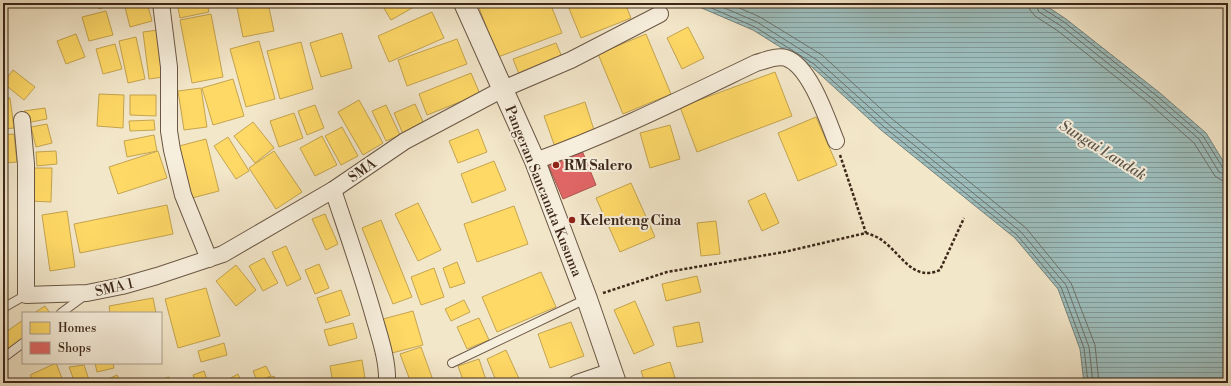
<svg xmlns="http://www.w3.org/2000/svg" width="1231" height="386" font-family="'Libre Bodoni',serif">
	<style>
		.water { fill: url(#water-rules); stroke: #76827b }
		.homes { fill: #ffd966; stroke: #c4a44f }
		.shops { fill: #e06666; stroke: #af534f }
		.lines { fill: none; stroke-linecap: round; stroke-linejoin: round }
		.shore { stroke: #6c726b; stroke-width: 1 }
		.service-casing { stroke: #6a5745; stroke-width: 10 }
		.minor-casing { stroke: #6a5745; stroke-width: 18 }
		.tertiary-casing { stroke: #6a5745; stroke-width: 22 }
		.path { stroke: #3c2719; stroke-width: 2.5; stroke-dasharray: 3 2; stroke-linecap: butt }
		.service { stroke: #f7efdd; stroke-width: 8 }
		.minor { stroke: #f7efdd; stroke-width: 16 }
		.tertiary { stroke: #f7efdd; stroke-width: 20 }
		.poi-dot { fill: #8f2418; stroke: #f7efdd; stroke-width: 1.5 }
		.labels { text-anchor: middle; stroke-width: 4; stroke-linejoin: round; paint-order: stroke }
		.poi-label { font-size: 14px; font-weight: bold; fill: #3c2719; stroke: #f7efdd; text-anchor: start }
		.street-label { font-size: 14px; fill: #3c2719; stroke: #f7efdd }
		.water-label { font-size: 15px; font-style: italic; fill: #59544a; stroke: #f7efdd }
	</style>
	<defs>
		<pattern id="water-rules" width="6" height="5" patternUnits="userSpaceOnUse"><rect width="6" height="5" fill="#9dbebd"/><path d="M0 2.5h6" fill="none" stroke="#819a99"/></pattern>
	</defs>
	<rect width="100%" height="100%" fill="#f3e7ca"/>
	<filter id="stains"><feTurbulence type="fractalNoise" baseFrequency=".005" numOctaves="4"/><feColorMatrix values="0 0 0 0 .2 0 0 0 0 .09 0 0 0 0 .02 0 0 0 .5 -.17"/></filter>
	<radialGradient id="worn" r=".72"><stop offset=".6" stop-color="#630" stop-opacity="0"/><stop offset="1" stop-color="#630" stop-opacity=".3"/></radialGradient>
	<polygon class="water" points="690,3 1042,3 1066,19 1160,93 1206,133 1228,169 1228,383 1084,383 1080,349 1058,289 1015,238 881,130 812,67 753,30"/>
	<g class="homes">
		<polygon points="97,3 117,3 99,9"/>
		<polygon points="124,3 147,3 152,21 130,27"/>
		<polygon points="177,3 207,3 209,12 180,18"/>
		<polygon points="236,3 268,3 274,31 243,37"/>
		<polygon points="384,3 421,3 391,20 382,5"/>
		<polygon points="482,3 550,3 562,33 498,57 478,5"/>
		<polygon points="574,3 625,3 631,18 581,38 568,6"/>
		<polygon points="106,11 113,35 89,41 82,17"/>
		<polygon points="432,12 444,38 389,62 378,36"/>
		<polygon points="211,14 223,77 192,83 180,20"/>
		<polygon points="688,27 704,58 682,69 667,38"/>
		<polygon points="158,30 163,77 149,79 143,32"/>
		<polygon points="342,33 352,68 321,77 310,43"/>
		<polygon points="76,34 85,57 66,64 57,41"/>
		<polygon points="646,34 671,94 623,114 598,54"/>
		<polygon points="136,37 145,79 128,83 119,41"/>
		<polygon points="457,39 467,64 407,86 398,60"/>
		<polygon points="259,41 275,99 246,107 230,49"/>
		<polygon points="301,42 313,89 280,99 267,51"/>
		<polygon points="556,43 562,57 519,74 513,59"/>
		<polygon points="115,44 122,69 103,74 96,49"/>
		<polygon points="13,70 35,87 24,100 3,83"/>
		<polygon points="775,72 792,116 697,152 680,107"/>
		<polygon points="471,73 480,94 427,115 419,94"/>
		<polygon points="233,79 244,116 213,125 202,88"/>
		<polygon points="201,88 207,127 184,130 178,91"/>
		<polygon points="99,94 124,95 123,128 97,126"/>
		<polygon points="130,95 156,95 156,116 130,115"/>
		<polygon points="10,98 14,128 3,129 3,99"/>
		<polygon points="359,100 383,143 363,155 338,112"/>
		<polygon points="585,102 595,133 555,147 544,116"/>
		<polygon points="415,104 424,124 403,134 394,113"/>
		<polygon points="315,105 324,128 307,135 298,111"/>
		<polygon points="386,105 400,135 386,141 372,111"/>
		<polygon points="45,108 47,119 26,123 24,111"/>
		<polygon points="294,113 303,138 279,147 270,121"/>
		<polygon points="816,117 837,165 798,181 778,133"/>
		<polygon points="154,120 155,130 130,131 129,121"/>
		<polygon points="253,122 274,148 255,163 234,136"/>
		<polygon points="47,124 52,143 36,147 31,127"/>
		<polygon points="670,125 680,159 650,168 640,133"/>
		<polygon points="342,127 358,156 341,165 325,136"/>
		<polygon points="478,129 487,152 458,163 449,141"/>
		<polygon points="14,134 17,162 3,163 3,135"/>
		<polygon points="154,135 157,151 127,157 124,141"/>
		<polygon points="322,136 337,165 315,176 300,148"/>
		<polygon points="228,137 249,171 236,179 214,146"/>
		<polygon points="206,139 219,191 192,198 179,146"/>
		<polygon points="56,151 57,164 37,166 36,152"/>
		<polygon points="158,151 167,178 118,194 109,167"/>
		<polygon points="274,151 302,192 276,209 249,168"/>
		<polygon points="494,161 506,190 472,203 461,174"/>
		<polygon points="31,168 52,168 51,202 30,201"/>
		<polygon points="631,183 655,237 620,252 596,198"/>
		<polygon points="765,193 779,223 762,231 748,201"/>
		<polygon points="418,203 441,250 418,261 395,214"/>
		<polygon points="167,205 173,234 80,253 74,224"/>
		<polygon points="514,206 528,244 477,262 464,224"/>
		<polygon points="67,211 75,267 50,271 42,215"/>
		<polygon points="325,214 338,244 326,250 312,219"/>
		<polygon points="381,220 412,297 393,304 362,228"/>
		<polygon points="716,221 720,254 701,256 697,223"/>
		<polygon points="286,246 301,279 287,286 272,252"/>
		<polygon points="264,258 278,283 263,291 249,266"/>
		<polygon points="457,262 465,283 450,288 443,268"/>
		<polygon points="319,264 329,288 315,294 305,270"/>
		<polygon points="236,265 256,290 236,306 216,281"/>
		<polygon points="434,268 444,297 421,305 411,277"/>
		<polygon points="541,272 556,307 497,332 482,297"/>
		<polygon points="697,276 701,292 666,301 662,284"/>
		<polygon points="206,288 220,336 178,348 165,299"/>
		<polygon points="341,290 350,315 326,323 317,298"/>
		<polygon points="153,298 156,313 110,313 109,306"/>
		<polygon points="464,300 470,312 451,321 445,309"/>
		<polygon points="635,301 654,345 634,354 614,310"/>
		<polygon points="45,306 50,313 34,313"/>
		<polygon points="413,311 423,345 392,353 383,319"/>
		<polygon points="479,318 489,340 467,349 457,327"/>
		<polygon points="23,320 23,338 3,352 3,334"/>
		<polygon points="571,322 584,356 550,368 538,334"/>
		<polygon points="699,322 703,342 677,347 673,327"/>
		<polygon points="353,323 357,338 329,346 324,330"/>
		<polygon points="224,343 227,355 201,362 198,351"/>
		<polygon points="421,347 434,383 411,383 400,354"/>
		<polygon points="506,350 521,383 497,383 487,359"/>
		<polygon points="479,359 487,383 464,383 458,366"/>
		<polygon points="362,360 365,378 333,383 330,366"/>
		<polygon points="670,362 675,378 658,383 645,383 641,371"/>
		<polygon points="56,363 64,383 34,383 30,375"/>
		<polygon points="95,363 113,363 114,368 97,372"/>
		<polygon points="84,365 90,383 75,383 69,367"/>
		<polygon points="266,366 271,376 257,381 253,371"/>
		<polygon points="204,371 208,382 196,383 193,375"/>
		<polygon points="238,374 242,383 228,383 227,380"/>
		<polygon points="117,375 121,383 104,383 104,381"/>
		<polygon points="274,376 277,383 253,383"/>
		<polygon points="169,377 171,383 151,383"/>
		<polygon points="147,378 149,383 139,383 138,381"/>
	</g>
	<polygon class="shops" points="581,148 596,185 563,199 547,162"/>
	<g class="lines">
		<g class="shore">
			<polyline points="700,3 755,27 814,64 884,127 1017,235 1061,287 1084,348 1088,383"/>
			<polyline points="713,3 757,22 817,60 887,123 1021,232 1066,285 1089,347 1093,383"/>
			<polyline points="728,3 760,17 822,55 891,118 1026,228 1071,283 1095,345 1099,383"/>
			<polyline points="1029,3 1030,10 1035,16 1058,31 1150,104 1194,143 1215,176 1221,180 1228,181"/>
			<polyline points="1035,3 1039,12 1061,26 1154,100 1199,139 1219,172 1228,175"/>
			<polyline points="1040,3 1042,8 1064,22 1157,96 1203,136 1223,168 1228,170"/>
		</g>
		<g class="service-casing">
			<g id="service">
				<polyline points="3,308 26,295"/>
				<polyline points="61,313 84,296"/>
				<polyline points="3,358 23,343"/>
				<polyline points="452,363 586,299"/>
			</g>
		</g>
		<g class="minor-casing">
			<g id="minor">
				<polyline points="161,3 169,67 169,131 172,150 183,195 209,259"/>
				<polyline points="22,120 26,164 26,295 87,293 122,286 157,276 223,254 333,190 405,141 503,89 571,60 660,14"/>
				<path d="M535 161C611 134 683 98 756 63 764 61 777 55 786 58 810 66 827 119 836 141"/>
				<path d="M333 190C347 232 362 274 374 317 380 338 388 361 387 383"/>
				<polyline points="577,383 612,371"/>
			</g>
		</g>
		<g class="tertiary-casing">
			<polyline id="tertiary" points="464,3 535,161 587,299 616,383"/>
		</g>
		<g class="path">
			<polyline points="840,155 866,233"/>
			<path d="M603 293 667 272 784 252 866 233C872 235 878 237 883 241 902 255 913 282 940 270L964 218"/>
		</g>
		<use href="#service" class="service"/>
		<use href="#minor" class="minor"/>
		<use href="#tertiary" class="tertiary"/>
	</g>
	<g class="poi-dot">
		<circle cx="556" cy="165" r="4"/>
		<circle cx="572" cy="220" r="4"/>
	</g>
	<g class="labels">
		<g class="poi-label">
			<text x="564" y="170">RM Salero</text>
			<text x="580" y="225">Kelenteng Cina</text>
		</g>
		<g class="street-label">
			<text transform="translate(362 170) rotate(-35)" y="5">SMA</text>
			<text transform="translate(544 191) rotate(68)" y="5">Pangeran Sancanata Kusuma</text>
			<text transform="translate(114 287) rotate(-13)" y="5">SMA 1</text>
		</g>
		<g class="water-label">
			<text transform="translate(1103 150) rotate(32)" y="5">Sungai Landak</text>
		</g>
	</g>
	<rect width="1231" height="386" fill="none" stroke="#f3e7ca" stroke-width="16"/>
	<rect x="4" y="4" width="1223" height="378" fill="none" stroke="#3c2719" stroke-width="2"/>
	<rect x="8" y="8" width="1215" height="370" fill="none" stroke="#3c2719"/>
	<rect x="22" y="312" width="140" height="52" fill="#f7efdd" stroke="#ac9f8f"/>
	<rect x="30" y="322" width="20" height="12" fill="#ffd966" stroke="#ac9f8f"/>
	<text x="58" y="332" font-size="12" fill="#3c2719">Homes</text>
	<rect x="30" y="342" width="20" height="12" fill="#e06666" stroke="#ac9f8f"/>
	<text x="58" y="352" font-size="12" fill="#3c2719">Shops</text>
	<rect width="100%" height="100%" filter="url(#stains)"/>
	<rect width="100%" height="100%" fill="url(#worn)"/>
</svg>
